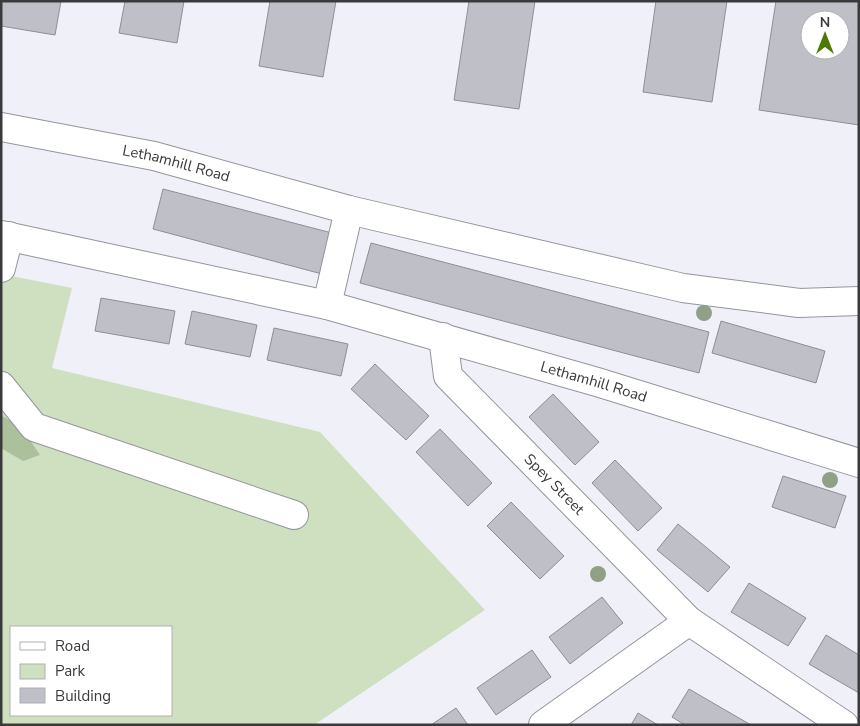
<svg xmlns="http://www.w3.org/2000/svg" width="860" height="726" font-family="'Nunito Sans',sans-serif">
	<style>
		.green { fill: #cee0c0; fill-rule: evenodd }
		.forest { fill: #acc09c }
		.building { fill: #bfc0c7; stroke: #8e8e96; fill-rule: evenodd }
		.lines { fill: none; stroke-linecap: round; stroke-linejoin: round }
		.minor-casing { stroke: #94959c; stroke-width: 30 }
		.minor { stroke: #fff; stroke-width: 28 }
		.tree { fill: #909f86 }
		.labels { text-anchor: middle; stroke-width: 4.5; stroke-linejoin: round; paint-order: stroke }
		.street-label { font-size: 15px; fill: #3a3a3d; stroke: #fff }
	</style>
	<rect width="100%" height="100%" fill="#f0f0f8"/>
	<path class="green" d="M1 274 72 288 52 368 320 432 485 610 314 725H1ZM11 627H171V715H11Z"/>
	<polygon class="forest" points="1,415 22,428 40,455 23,461 1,448"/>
	<g class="building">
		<polygon points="1,1 61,1 55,35 1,26"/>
		<polygon points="125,1 184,1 177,43 119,33"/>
		<polygon points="270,1 336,1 323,77 259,66"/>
		<polygon points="469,1 535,1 519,109 454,100"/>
		<polygon points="656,1 727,1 712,102 643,92"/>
		<path d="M776 1H859V125L759 110ZM810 20H840V50H810Z"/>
		<polygon points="163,189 332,233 322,274 153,229"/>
		<polygon points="371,243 709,332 699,373 360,283"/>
		<polygon points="101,298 175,311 169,344 95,331"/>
		<polygon points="192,311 257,325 250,357 185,344"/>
		<polygon points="721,321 825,351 816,383 712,353"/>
		<polygon points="274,328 348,344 341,376 267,360"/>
		<polygon points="375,364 429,416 406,440 351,389"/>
		<polygon points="553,394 599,442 575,465 529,417"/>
		<polygon points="440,429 492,483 468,506 416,452"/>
		<polygon points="615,460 662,508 638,531 592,483"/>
		<polygon points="783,476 846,496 835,528 772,507"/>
		<polygon points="511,502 564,556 540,579 487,526"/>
		<polygon points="678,524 730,567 708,592 657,550"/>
		<polygon points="749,583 806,618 788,646 731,612"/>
		<polygon points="602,597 623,623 570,664 549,637"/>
		<polygon points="826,635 859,655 859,693 809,664"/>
		<polygon points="532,650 551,677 496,715 477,688"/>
		<polygon points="689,689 751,725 685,725 672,717"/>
		<polygon points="456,708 468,725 431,725"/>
		<polygon points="638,713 658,725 631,725"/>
	</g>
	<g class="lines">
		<g class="minor-casing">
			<g id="minor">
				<path id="s1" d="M1 127 154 156 349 210 683 288 799 303 859 301"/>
				<path id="s2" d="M1 235 327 305 597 382 859 463"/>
				<polyline points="1,268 9,236"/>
				<polyline points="327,305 349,210"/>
				<path id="s3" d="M443 337 448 376 689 621 844 725"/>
				<polyline points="1,386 34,427 294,515"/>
				<polyline points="543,725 689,621"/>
			</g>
		</g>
		<use href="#minor" class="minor"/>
	</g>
	<g class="tree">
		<circle cx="704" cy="313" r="8"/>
		<circle cx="830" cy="480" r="8"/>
		<circle cx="598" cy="574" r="8"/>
	</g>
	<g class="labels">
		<g class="street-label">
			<text dy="5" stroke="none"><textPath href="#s1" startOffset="179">Lethamhill Road</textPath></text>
			<text dy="5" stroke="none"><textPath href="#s2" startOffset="611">Lethamhill Road</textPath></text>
			<text dy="5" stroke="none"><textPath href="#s3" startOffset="191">Spey Street</textPath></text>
		</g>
	</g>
	<rect width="860" height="726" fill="none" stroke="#3a3a3d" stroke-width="5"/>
	<rect x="10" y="626" width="162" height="90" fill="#ffffff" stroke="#b0b0b1"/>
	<rect x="20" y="642" width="25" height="8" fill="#ffffff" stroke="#b0b0b1"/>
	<text x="55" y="651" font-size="15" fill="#3a3a3d">Road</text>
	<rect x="20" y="664" width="25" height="15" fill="#cee0c0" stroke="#b0b0b1"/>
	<text x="55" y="676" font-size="15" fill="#3a3a3d">Park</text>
	<rect x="20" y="688" width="25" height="15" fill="#bfc0c7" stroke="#b0b0b1"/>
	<text x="55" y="701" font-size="15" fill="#3a3a3d">Building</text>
	<g transform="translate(825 35)"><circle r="24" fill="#ffffff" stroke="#b0b0b1"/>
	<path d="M0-4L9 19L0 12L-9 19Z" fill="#4b7b03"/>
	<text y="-8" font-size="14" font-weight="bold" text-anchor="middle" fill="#3a3a3d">N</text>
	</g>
</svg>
